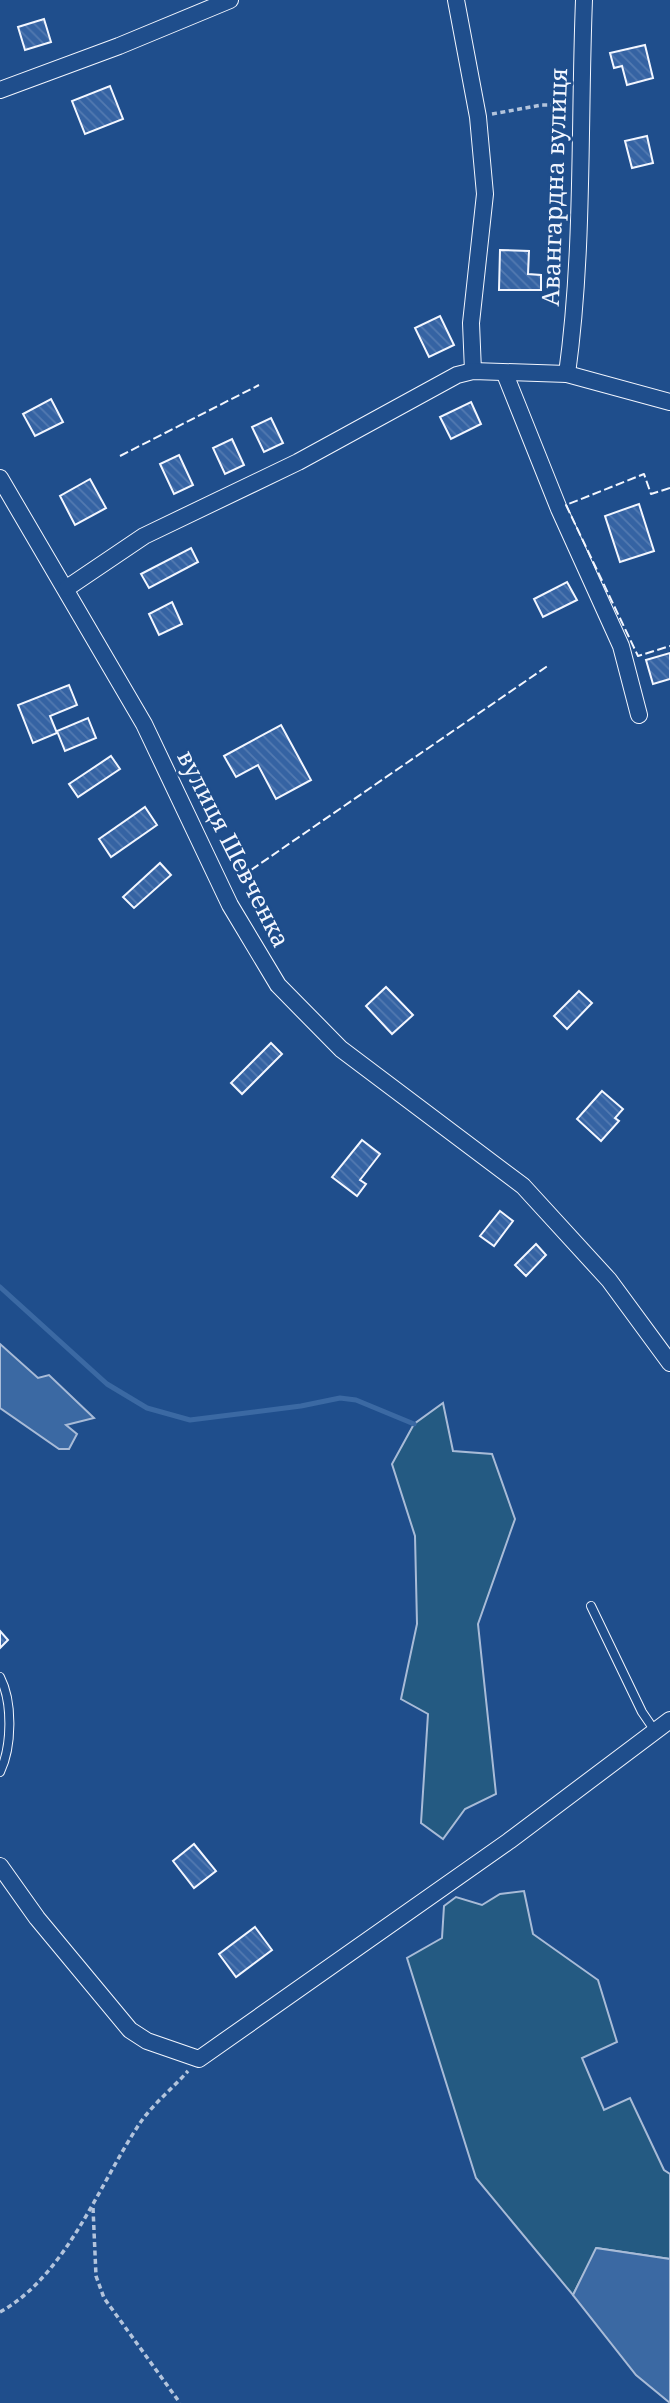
<svg xmlns="http://www.w3.org/2000/svg" width="670" height="2403" font-family="'Noto Serif',serif">
	<style>
		.grass { fill: #245a82; stroke: #a8bbd7; stroke-width: 2 }
		.water { fill: #3b69a3; stroke: #a8bbd7; stroke-width: 2 }
		.lines { fill: none; stroke-linecap: round; stroke-linejoin: round }
		.stream { stroke: #3b69a3; stroke-width: 5 }
		.building { fill: url(#building-back-hatch); stroke: #f2f6ff; stroke-width: 2 }
		.service-casing { stroke: #f2f6ff; stroke-width: 10 }
		.minor-casing { stroke: #f2f6ff; stroke-width: 18 }
		.path { stroke: #b3c4dc; stroke-width: 3.5; stroke-dasharray: 5 3.5; stroke-linecap: butt }
		.service { stroke: #1f4e8c; stroke-width: 8 }
		.minor { stroke: #1f4e8c; stroke-width: 16 }
		.fence { stroke: #f2f6ff; stroke-width: 2; stroke-dasharray: 9 3.5; stroke-linecap: butt }
		.labels { text-anchor: middle; stroke-width: 5; stroke-linejoin: round; paint-order: stroke }
		.street-label { font-size: 24px; fill: #f2f6ff; stroke: #1f4e8c }
	</style>
	<defs>
		<pattern id="building-back-hatch" width="6" height="6" patternUnits="userSpaceOnUse" patternTransform="scale(1.75)"><rect width="6" height="6" fill="#3563a3"/><path d="M-1 5l2 2M0 0l6 6M5-1l2 2" fill="none" stroke="#537ab1"/></pattern>
	</defs>
	<rect width="100%" height="100%" fill="#1f4e8c"/>
	<g class="grass">
		<polygon points="443,1403 453,1451 492,1454 515,1519 478,1624 496,1794 465,1809 443,1839 421,1823 428,1714 401,1699 417,1624 415,1536 392,1464 414,1424"/>
		<polygon points="524,1891 533,1934 598,1980 617,2042 582,2058 604,2110 630,2098 664,2170 670,2174 670,2259 597,2248 573,2295 476,2178 407,1958 442,1938 444,1906 456,1897 482,1905 500,1894"/>
	</g>
	<g class="water">
		<polygon points="0,1344 38,1378 49,1375 94,1418 66,1425 77,1434 69,1449 59,1449 0,1408"/>
		<polygon points="596,2248 670,2259 670,2403 636,2375 573,2295"/>
	</g>
	<g class="lines">
		<polyline class="stream" points="0,1287 107,1384 147,1408 190,1420 301,1406 340,1398 356,1400 414,1424"/>
	</g>
	<g class="building">
		<polygon points="44,19 51,42 25,50 18,27"/>
		<polygon points="645,45 653,78 627,85 622,66 614,68 610,53"/>
		<polygon points="110,86 123,119 85,134 72,101"/>
		<polygon points="647,136 653,163 632,168 625,141"/>
		<polygon points="500,250 529,251 528,274 541,275 541,290 499,290"/>
		<polygon points="440,316 454,345 429,357 415,328"/>
		<polygon points="51,399 63,422 35,436 23,414"/>
		<polygon points="471,402 481,424 451,439 440,417"/>
		<polygon points="271,418 283,443 264,452 252,427"/>
		<polygon points="232,439 244,465 225,474 213,448"/>
		<polygon points="179,455 193,485 174,494 160,464"/>
		<polygon points="90,479 106,508 75,525 60,496"/>
		<polygon points="639,504 654,551 620,562 605,516"/>
		<polygon points="191,548 198,562 149,588 141,574"/>
		<polygon points="567,582 577,600 543,617 534,599"/>
		<polygon points="172,602 182,624 159,635 149,614"/>
		<polygon points="670,653 670,679 653,684 646,660"/>
		<polygon points="69,685 77,705 50,716 57,733 33,743 18,705"/>
		<polygon points="88,718 96,738 65,751 57,731"/>
		<polygon points="281,725 311,780 276,799 258,765 236,777 224,756"/>
		<polygon points="111,756 120,769 78,797 69,784"/>
		<polygon points="145,807 157,825 111,857 99,839"/>
		<polygon points="160,863 171,875 134,908 123,897"/>
		<polygon points="386,987 413,1015 392,1034 366,1006"/>
		<polygon points="579,991 592,1003 567,1029 554,1016"/>
		<polygon points="271,1043 282,1054 242,1094 231,1083"/>
		<polygon points="602,1091 623,1109 615,1118 619,1121 601,1141 577,1119"/>
		<polygon points="362,1140 380,1154 360,1180 366,1184 357,1196 332,1177"/>
		<polygon points="500,1211 513,1221 494,1246 480,1236"/>
		<polygon points="536,1244 546,1255 526,1276 515,1265"/>
		<polygon points="0,1631 8,1640 0,1648"/>
		<polygon points="194,1844 216,1871 194,1888 173,1861"/>
		<polygon points="255,1927 272,1950 236,1977 219,1954"/>
	</g>
	<g class="lines">
		<g class="service-casing">
			<g id="service">
				<polyline points="591,1606 642,1712 655,1731"/>
				<path d="M0 1677C13 1702 12 1747 0 1772"/>
			</g>
		</g>
		<g class="minor-casing">
			<g id="minor">
				<polyline points="456,0 478,117 485,194 471,323 473,371"/>
				<polyline points="0,90 119,46 230,0"/>
				<polyline points="505,374 559,509 621,646 639,715"/>
				<path d="M567 374C584 250 579 125 584 0"/>
				<polyline points="0,478 144,724 230,905 278,985 341,1049 523,1186 609,1280 670,1363"/>
				<polyline points="67,588 144,536 298,462 457,375 473,371 567,374 670,402"/>
				<polyline points="0,1866 37,1918 130,2030 147,2041 199,2059 509,1841 670,1720"/>
			</g>
		</g>
		<g class="path">
			<polyline points="492,114 542,105 567,105"/>
			<polyline points="93,2208 96,2276 104,2298 180,2403"/>
			<path d="M0 2312C67 2275 99 2184 140 2123 153 2104 173 2088 188 2071"/>
		</g>
		<use href="#service" class="service"/>
		<use href="#minor" class="minor"/>
		<g class="fence">
			<polyline points="120,456 259,385"/>
			<polyline points="670,488 651,494 644,474 566,505 638,656 670,646"/>
			<polyline points="251,870 549,665"/>
		</g>
	</g>
	<g class="labels">
		<g class="street-label">
			<text transform="translate(555 187) rotate(-88)" y="8">Авангардна вулиця</text>
			<text transform="translate(233 849) rotate(63)" y="8">вулиця Шевченка</text>
		</g>
	</g>
</svg>
